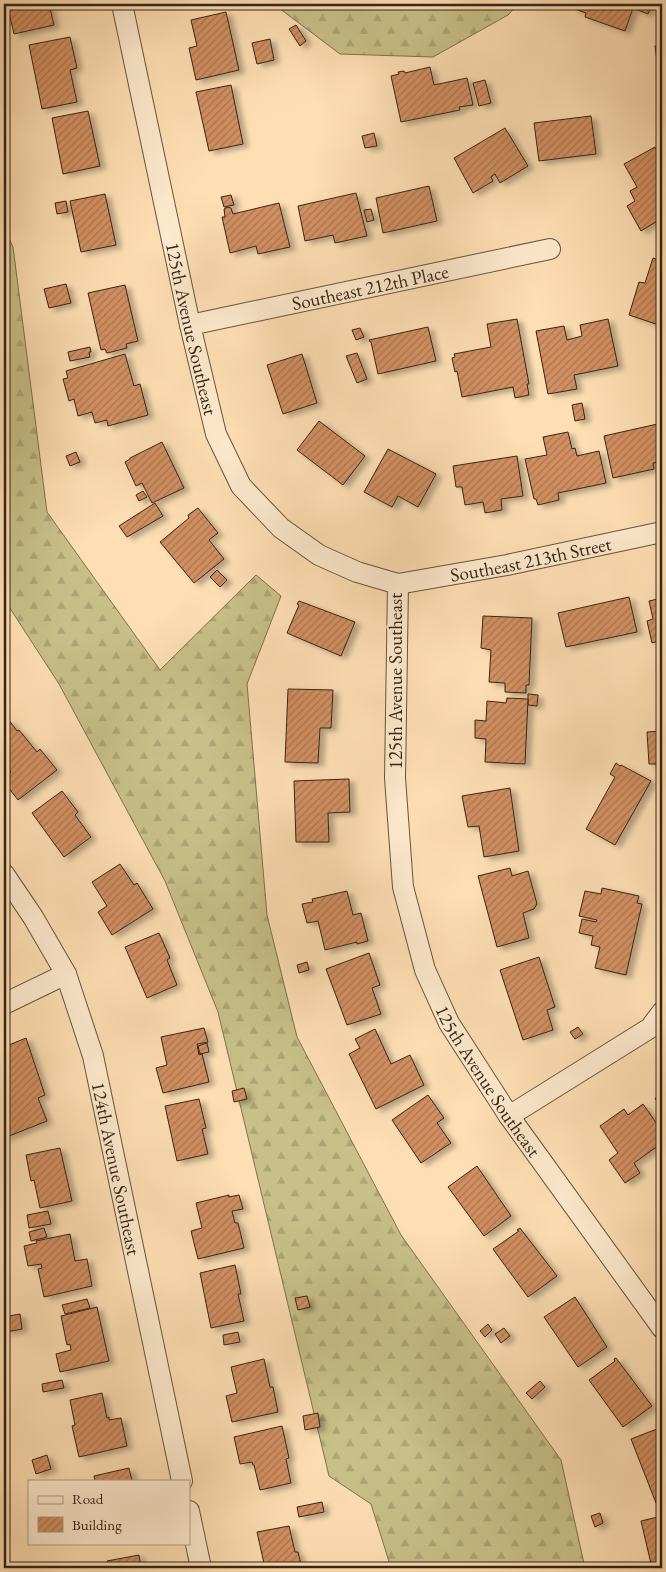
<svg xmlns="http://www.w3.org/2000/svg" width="666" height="1572" font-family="'EB Garamond',serif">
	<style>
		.forest { fill: url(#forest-firs); stroke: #7e7250 }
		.building { fill: url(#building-hatch); stroke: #352517; filter: url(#shadow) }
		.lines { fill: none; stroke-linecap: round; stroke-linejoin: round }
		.minor-casing { stroke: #67543e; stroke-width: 22 }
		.minor { stroke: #feeace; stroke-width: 20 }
		.labels { text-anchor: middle; stroke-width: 4; stroke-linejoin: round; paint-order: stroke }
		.street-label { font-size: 19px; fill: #352517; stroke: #feeace }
	</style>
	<defs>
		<pattern id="forest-firs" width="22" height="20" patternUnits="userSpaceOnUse" patternTransform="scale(1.25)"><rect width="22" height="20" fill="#c8c088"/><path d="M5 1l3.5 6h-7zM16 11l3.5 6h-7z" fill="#aca575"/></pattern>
		<pattern id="building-hatch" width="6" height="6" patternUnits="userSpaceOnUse" patternTransform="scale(1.25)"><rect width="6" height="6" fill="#d29062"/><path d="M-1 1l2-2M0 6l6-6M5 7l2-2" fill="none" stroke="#ab7550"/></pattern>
		<filter id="shadow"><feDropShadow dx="5.5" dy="3" stdDeviation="2.5" flood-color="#0004"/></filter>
	</defs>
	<rect width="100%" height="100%" fill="#fedfb3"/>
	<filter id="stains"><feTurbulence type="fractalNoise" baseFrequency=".004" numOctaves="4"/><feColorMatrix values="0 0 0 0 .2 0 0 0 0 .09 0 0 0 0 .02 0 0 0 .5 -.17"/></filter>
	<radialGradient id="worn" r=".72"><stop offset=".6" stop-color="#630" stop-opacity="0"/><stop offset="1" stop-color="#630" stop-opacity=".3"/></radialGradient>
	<g class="forest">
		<polygon points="278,4 518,4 508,15 433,57 340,54 279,8"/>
		<polygon points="4,228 13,247 47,512 160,670 256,575 281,596 247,684 267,915 297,1037 401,1235 561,1460 585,1568 391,1568 371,1504 329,1476 218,1012 165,881 59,684 4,599"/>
	</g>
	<g class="building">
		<polygon points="7,4 49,4 54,25 14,34"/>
		<polygon points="574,4 652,4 648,14 633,8 625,31 585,17 586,13 572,8"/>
		<polygon points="226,12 239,70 196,80 189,48 197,46 191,20"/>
		<polygon points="296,25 306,41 300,46 289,29"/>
		<polygon points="70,37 77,68 70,70 77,102 42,109 29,45"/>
		<polygon points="270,39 274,60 257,64 252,43"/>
		<polygon points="662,45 662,60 657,61 655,46"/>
		<polygon points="430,67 434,85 467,78 473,105 459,107 460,110 401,122 391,76 399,74 398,72 404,71 405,73"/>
		<polygon points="485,80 491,103 479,106 473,83"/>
		<polygon points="231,85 243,144 209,151 196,92"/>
		<polygon points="88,111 100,166 63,174 52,118"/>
		<polygon points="591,116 596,154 539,161 534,123"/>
		<polygon points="505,128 528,166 500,183 495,174 491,177 493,181 473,193 454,158"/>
		<polygon points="374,133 377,146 365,148 362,136"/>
		<polygon points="655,147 662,160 662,218 641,231 627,206 635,201 630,191 637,187 624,164"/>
		<polygon points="429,186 437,221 383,233 376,198"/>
		<polygon points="356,193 367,236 335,243 333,235 305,241 298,206"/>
		<polygon points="105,194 116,245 81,252 70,201"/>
		<polygon points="231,195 234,205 224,207 221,197"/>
		<polygon points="66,201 68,212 57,214 55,203"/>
		<polygon points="279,203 290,247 258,254 256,246 230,253 222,217 225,217 224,209 227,207 231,208 233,214"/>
		<polygon points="371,209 374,220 367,222 364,210"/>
		<polygon points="653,258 662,261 662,326 629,315 639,282 645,283"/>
		<polygon points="66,284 71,303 49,308 44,289"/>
		<polygon points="125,285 138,341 126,344 127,348 107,353 105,349 101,350 88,293"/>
		<polygon points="517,319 529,384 527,384 529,395 515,398 513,387 462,397 457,371 455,372 452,358 455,357 454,354 491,347 487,324"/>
		<polygon points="608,319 618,366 574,375 577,389 548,394 536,331 564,326 567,340 582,336 580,325"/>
		<polygon points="428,327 436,361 378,374 371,342 370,342 369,340"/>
		<polygon points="360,328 364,337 356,340 352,330"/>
		<polygon points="90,347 91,352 89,352 90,357 70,361 68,352"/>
		<polygon points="357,353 367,379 357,383 346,356"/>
		<polygon points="125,354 134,386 140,384 148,415 108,426 107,420 95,423 92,412 78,416 74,399 69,401 63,379 68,378 66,371"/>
		<polygon points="302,354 317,403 283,414 267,365"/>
		<polygon points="582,403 585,419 575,421 572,405"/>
		<polygon points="319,421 365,456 343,485 297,450"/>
		<polygon points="662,423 662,462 653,463 654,469 613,478 604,436"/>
		<polygon points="568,432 572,449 575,448 577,456 599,451 606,483 558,493 559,500 538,505 536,499 534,499 525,459 547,455 543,437"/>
		<polygon points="162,442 184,488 152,503 142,483 136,486 125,462 130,459 130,458"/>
		<polygon points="388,449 436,474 418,507 398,496 392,507 364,492"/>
		<polygon points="76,452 80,462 70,466 66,456"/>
		<polygon points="517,456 523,496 501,499 502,510 485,513 483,502 465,505 462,487 456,487 453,466"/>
		<polygon points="143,491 147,497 139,501 136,495"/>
		<polygon points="155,503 163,516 127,537 119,526"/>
		<polygon points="198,508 218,533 209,540 224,559 194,583 160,542 189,518 188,515"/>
		<polygon points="217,570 227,580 220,587 210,577"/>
		<polygon points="629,597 637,632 566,647 558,613"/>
		<polygon points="662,598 662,640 652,643 647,621 653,619 649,601"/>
		<polygon points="299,601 355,622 341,656 287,633 299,605 297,604"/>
		<polygon points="483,616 532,618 529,685 526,685 526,693 505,692 505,683 489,682 491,650 481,648"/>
		<polygon points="288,689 333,690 331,728 320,728 318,763 285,762"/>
		<polygon points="528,694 538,695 537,706 528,705"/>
		<polygon points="507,698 528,699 525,764 485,762 486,739 475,738 475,720 486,721 487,701 506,703"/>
		<polygon points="9,720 17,731 19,730 37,752 40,749 57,770 18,800 4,782 4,778 11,772 4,763 4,742 6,740 4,737 4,725"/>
		<polygon points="662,731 662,764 649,764 647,732"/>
		<polygon points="616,763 620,766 621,765 651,781 615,845 586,829 615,777 610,774"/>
		<polygon points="349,779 350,812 328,813 329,842 296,842 294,781"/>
		<polygon points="510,788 519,851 484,857 479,826 468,827 462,796"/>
		<polygon points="62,791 78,812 75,815 91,837 64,857 32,813"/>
		<polygon points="120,864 134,885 137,883 153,909 112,935 98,912 107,906 92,882"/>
		<polygon points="510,868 512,876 528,871 537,904 534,909 523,913 529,938 497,947 478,876"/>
		<polygon points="602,888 639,896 637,903 642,904 626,975 595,968 600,947 591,945 593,936 579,933 582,919 596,922 597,920 579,916 585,891 601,894"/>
		<polygon points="347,891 353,915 361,913 368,941 357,944 357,942 325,950 318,921 307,923 302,904 313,902 312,899"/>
		<polygon points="159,933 170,958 167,960 177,985 147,998 125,947"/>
		<polygon points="369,953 380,985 372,988 381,1014 347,1025 326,969"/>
		<polygon points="539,957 555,1007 547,1010 553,1030 523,1040 500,970"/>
		<polygon points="307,962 309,970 299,973 297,965"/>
		<polygon points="578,1027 583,1034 575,1039 570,1032"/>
		<polygon points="204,1028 208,1042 197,1044 199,1055 202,1054 209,1082 163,1093 156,1068 167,1065 161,1037"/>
		<polygon points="375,1029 391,1064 410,1055 424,1085 376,1109 349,1054 360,1048 355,1039"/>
		<polygon points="26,1038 45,1095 38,1098 47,1121 4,1138 4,1105 5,1104 4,1100 4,1047"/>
		<polygon points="207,1043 209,1052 200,1054 198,1046"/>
		<polygon points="244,1088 247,1099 234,1102 232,1091"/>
		<polygon points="662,1090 662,1105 655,1099"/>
		<polygon points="428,1095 444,1118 437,1123 451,1143 421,1163 392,1120"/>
		<polygon points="199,1099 206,1128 202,1129 208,1154 177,1161 165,1106"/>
		<polygon points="643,1104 662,1131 662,1143 634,1163 640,1173 625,1183 609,1160 618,1153 600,1126 624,1109 628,1115"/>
		<polygon points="60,1148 72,1201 40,1208 34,1180 31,1181 26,1155"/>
		<polygon points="477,1166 511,1216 484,1236 448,1187"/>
		<polygon points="229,1195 229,1197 239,1195 243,1209 232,1211 235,1223 238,1223 244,1248 198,1259 191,1231 202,1228 196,1203"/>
		<polygon points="48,1211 51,1224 29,1228 27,1215"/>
		<polygon points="44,1228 47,1237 31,1241 29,1232"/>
		<polygon points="520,1228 557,1276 528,1297 493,1249 519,1231 517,1230"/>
		<polygon points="70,1234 75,1261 87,1259 92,1286 44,1297 38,1269 42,1268 41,1264 28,1266 24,1246 37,1243 36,1241"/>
		<polygon points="235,1265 241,1294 238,1294 244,1321 211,1328 200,1273"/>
		<polygon points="307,1296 310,1307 298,1310 295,1298"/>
		<polygon points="575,1297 607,1347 578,1367 544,1317"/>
		<polygon points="87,1299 90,1308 65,1314 62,1305"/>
		<polygon points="97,1307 109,1361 60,1372 56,1354 71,1350 70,1344 67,1345 61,1316"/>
		<polygon points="20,1314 22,1329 6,1332 4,1317"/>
		<polygon points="488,1324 492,1330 485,1337 480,1331"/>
		<polygon points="504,1328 510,1336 501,1343 495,1334"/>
		<polygon points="238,1332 240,1342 224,1345 223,1335"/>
		<polygon points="616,1358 652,1406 623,1427 589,1380 615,1361 614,1359"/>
		<polygon points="264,1359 270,1387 273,1387 278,1412 232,1422 226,1396 237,1393 231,1367"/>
		<polygon points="62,1380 64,1388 43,1392 42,1384"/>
		<polygon points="540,1381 545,1387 532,1399 526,1393"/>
		<polygon points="102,1393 107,1418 109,1417 109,1420 121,1418 127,1446 79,1457 72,1426 75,1425 70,1400"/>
		<polygon points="318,1413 320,1427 305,1430 303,1416"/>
		<polygon points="282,1426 289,1458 286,1459 291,1483 260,1490 254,1465 253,1465 252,1462 240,1464 234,1437"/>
		<polygon points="662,1427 662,1501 656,1503 631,1439"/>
		<polygon points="47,1455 51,1469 36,1474 32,1460"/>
		<polygon points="129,1468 132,1481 95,1481 94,1476"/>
		<polygon points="322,1502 324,1512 299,1517 297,1507"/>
		<polygon points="600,1513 603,1523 595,1527 591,1516"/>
		<polygon points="662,1516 662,1568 652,1568 641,1521"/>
		<polygon points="289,1526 295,1552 298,1552 302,1568 265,1568 257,1532"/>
		<polygon points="139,1555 141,1568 89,1568 89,1567 108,1563 107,1561"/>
	</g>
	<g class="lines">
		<g class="minor-casing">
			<g id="minor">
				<path id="s1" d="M122 4 190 325 216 434 241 486 281 528 319 555 357 572 398 584 395 778 403 887 425 970 449 1023 509 1116 662 1328"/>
				<path id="s2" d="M190 325 550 249"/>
				<path id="s3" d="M398 584 507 565 662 532"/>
				<path id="s4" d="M4 874 33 917 66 974 93 1056 182 1481"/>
				<polyline points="4,1004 66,974"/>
				<polyline points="509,1116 650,1028 662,1012"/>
				<polyline points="189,1511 201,1568"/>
			</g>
		</g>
		<use href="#minor" class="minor"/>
	</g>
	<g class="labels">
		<g class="street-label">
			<text dy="7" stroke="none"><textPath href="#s2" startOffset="184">Southeast 212th Place</textPath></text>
			<text dy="7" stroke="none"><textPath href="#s1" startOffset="332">125th Avenue Southeast</textPath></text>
			<text dy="7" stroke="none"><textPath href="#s3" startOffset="135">Southeast 213th Street</textPath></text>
			<text transform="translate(395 681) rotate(-90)" y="7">125th Avenue Southeast</text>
			<text dy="7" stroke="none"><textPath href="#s1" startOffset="1204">125th Avenue Southeast</textPath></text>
			<text dy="7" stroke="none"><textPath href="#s4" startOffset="319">124th Avenue Southeast</textPath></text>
		</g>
	</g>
	<rect width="666" height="1572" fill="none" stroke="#fedfb3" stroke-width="20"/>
	<rect x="5" y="5" width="656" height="1562" fill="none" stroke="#352517" stroke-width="2.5"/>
	<rect x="10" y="10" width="646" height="1552" fill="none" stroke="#352517"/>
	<rect x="28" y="1480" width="162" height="65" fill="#feeace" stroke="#ae9b85"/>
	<rect x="38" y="1496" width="25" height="8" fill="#feeace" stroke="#ae9b85"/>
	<text x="72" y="1504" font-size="15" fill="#352517">Road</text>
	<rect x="38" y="1517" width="25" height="15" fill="url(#building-hatch)" stroke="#ae9b85"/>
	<text x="72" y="1530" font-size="15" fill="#352517">Building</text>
	<rect width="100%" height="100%" filter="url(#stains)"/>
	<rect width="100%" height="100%" fill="url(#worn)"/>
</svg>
